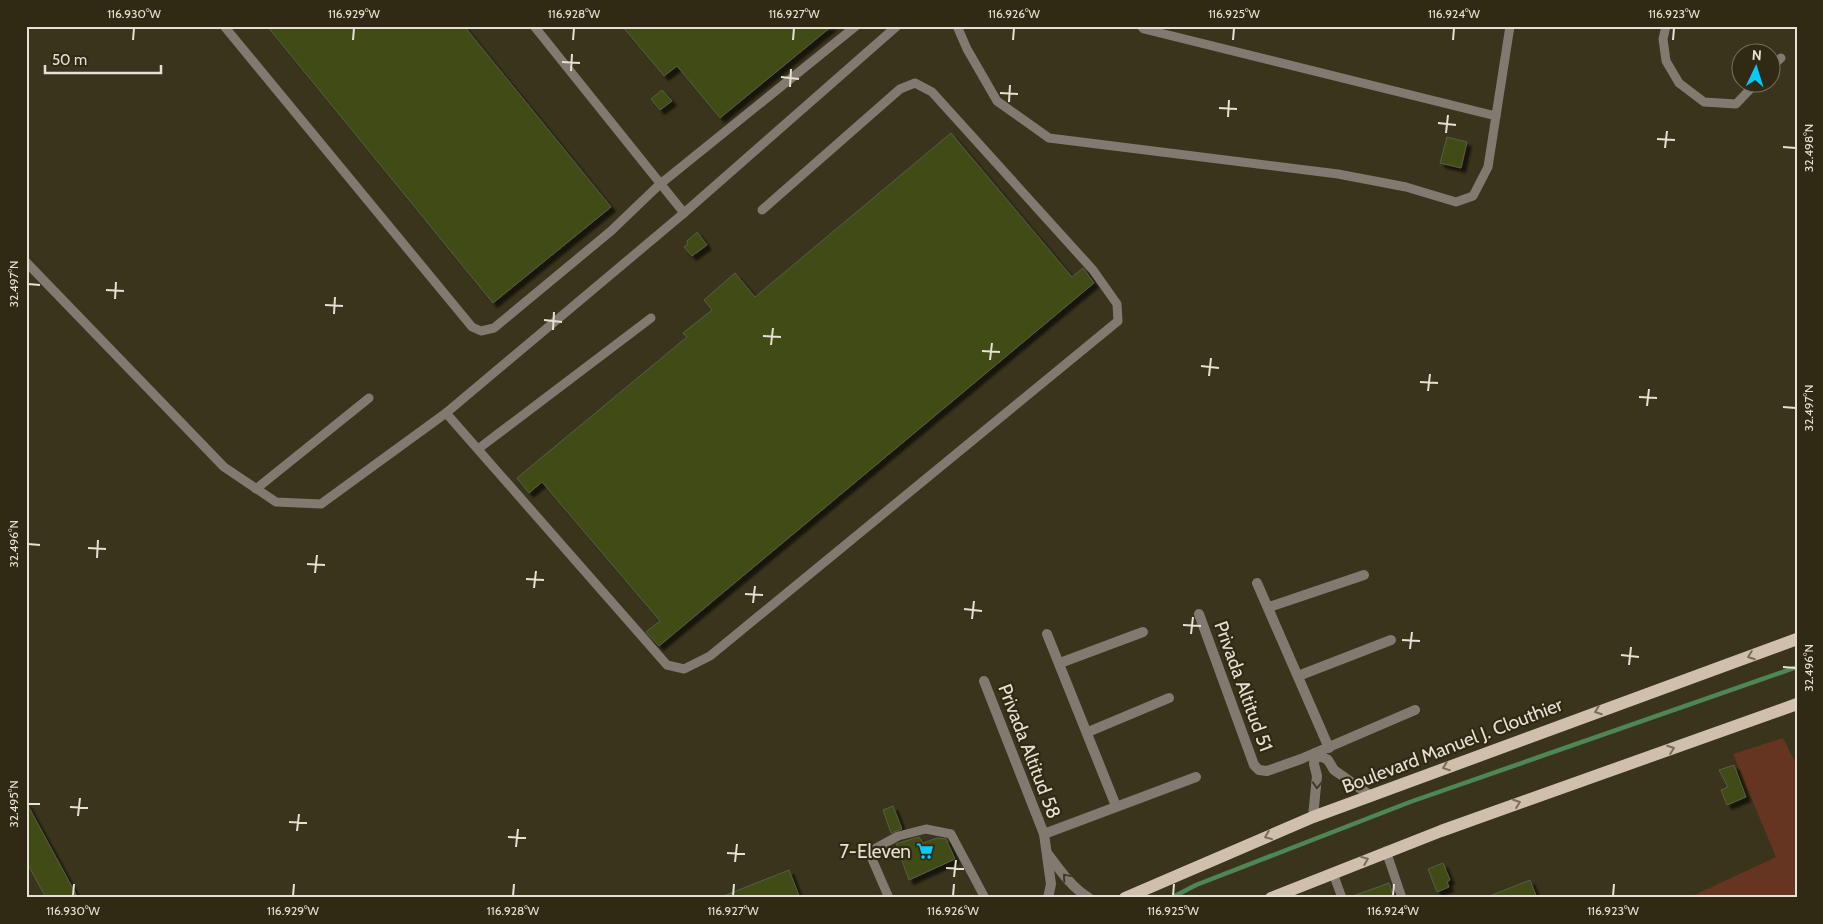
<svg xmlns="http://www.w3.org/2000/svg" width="1823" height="924" font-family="Cabin,sans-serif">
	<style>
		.green { fill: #653521 }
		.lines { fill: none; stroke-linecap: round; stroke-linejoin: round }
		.stream { stroke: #4e8755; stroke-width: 4.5 }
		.building { fill: #404b18; stroke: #575e46; filter: url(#shadow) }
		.lane { stroke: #827a71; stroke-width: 9 }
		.street { stroke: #827a71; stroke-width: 10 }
		.primary { stroke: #d0bfad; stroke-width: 12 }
		.oneway { stroke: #786d59 }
		.oneway2 { stroke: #403a27 }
		.ticks { fill: none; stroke: #e5e1d4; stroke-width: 2 }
		.labels { text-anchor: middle; stroke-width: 4.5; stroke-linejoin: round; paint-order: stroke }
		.street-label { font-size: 19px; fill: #e5e1d4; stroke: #302a14 }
		.poi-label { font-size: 19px; fill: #e5e1d4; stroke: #302a14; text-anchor: end }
		.neatline { fill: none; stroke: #e5e1d4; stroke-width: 2 }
		.ticks-label { font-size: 12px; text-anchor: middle; fill: #e5e1d4 }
	</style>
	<defs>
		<filter id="shadow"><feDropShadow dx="4.5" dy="4.5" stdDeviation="1" flood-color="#0009"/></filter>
	</defs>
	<rect width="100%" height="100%" fill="#3a341d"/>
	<polygon class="green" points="1783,738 1797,766 1797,898 1688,898 1776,857 1733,754"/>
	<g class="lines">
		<polyline class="stream" points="1171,898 1196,885 1410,802 1797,667"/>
	</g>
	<g class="building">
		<polygon points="267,26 464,26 611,207 493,303"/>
		<polygon points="622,26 832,26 720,118 677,66 664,76"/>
		<polygon points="662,90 672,101 660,110 651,99"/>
		<polygon points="951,133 1072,277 1083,268 1094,283 659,646 646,632 660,621 542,482 529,493 517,478 687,337 683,333 712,310 704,300 735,273 755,297"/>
		<polygon points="1447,137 1467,142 1461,168 1440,163"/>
		<polygon points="697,232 707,245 692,256 684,247 688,244 687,241"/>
		<polygon points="1734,765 1746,797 1727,805 1721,790 1728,787 1719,770"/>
		<polygon points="26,802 78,898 46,898 26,861"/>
		<polygon points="893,806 902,829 891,833 883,810"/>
		<polygon points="919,837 923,843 937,838 946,839 955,859 909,880 896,844"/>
		<polygon points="1443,863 1450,880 1447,882 1449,887 1437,892 1428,869"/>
		<polygon points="789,870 800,898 721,898 721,897"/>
		<polygon points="1530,880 1537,898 1487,898 1487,897"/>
		<polygon points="1389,883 1394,898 1354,898 1353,896"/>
	</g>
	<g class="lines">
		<g class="lane">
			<polyline points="224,26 472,327 481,331 494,328 611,231 659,185 856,26"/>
			<polyline points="534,26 684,213"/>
			<polyline points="957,26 967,49 997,101 1049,138 1338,174 1406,187 1456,202 1473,196 1488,167 1510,26"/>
			<polyline points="1141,26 1144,29 1496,116"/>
			<polyline points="1666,26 1663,39 1666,61 1679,83 1704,102 1736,104 1757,82"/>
			<polyline points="1770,68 1781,58"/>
			<polyline points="26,262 224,467 276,502 321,504 446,413 684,213 897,26"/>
			<polyline points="446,413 667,665 684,669 710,656 1118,321 1117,304 1093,270 932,92 915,83 900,89 762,210"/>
			<polyline points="478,449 651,318"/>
			<polyline points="256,489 369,398"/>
			<polyline points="1386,851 1402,898"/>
			<polyline points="1333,873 1342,898"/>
			<polyline points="889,898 869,852 898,836 926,829 951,834 985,898"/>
		</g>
		<g class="street">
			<polyline points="1257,583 1329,748"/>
			<polyline points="1269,607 1364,575"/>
			<polyline points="1199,614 1254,765 1259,770 1267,771 1301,759 1415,710"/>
			<polyline points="1047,634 1116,806"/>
			<polyline points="1060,663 1143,632"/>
			<polyline points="1298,676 1391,640"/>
			<polyline points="984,681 1044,834 1051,884 1048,898"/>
			<polyline points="1088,732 1169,698"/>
			<polyline points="1313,817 1317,776 1314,764 1315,753 1328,760 1334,770 1371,796"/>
			<polyline points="1044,834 1196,777"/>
			<path d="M1047 853C1060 870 1071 887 1089 898"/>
		</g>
		<g class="primary">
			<polyline points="1125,898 1313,817 1797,639"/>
			<polyline points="1271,898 1441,831 1797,704"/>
		</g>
	</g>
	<defs><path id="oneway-chevron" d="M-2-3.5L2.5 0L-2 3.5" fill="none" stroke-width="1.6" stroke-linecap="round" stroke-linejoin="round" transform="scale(1.25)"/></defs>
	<g class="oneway">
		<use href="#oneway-chevron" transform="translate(1751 656) rotate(160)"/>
		<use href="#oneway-chevron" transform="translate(1598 711) rotate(160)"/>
		<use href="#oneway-chevron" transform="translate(1671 749) rotate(-20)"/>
		<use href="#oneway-chevron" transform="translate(1446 767) rotate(159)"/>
		<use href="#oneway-chevron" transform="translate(1517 803) rotate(-20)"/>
		<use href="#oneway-chevron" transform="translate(1268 836) rotate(158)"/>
		<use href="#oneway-chevron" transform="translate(1365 860) rotate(-22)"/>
	</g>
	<g class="oneway2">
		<use href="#oneway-chevron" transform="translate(1317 785) rotate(93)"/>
		<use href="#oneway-chevron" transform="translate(1066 877) rotate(-130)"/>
	</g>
	<path class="ticks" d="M133 40 134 28M353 40 354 28M573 40 574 28M793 40 794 28M1013 40 1014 28M1233 40 1234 28M1453 40 1454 28M1673 40 1674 28M562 62 580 63M571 71 572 54M781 77 799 79M790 87 791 69M1000 93 1018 94M1009 102 1010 85M1219 108 1237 109M1228 117 1229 100M1438 123 1456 125M1446 133 1448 115M1657 139 1675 140M1783 147 1796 148M1665 148 1667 131M28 284 40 285M106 290 124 291M115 299 116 282M325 305 343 306M334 314 335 297M544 320 562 322M553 330 554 312M763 336 781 337M771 345 773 328M982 351 1000 352M990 360 992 343M1201 366 1219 368M1209 376 1211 358M1420 382 1438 383M1428 391 1430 374M1639 397 1657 398M1647 406 1649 389M1783 407 1796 408M28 544 40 545M88 548 106 549M97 558 98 540M307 564 325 565M315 573 317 555M526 579 544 580M534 588 536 571M745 594 763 595M753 603 755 586M964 609 982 611M972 619 974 601M1183 625 1201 626M1191 634 1193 617M1402 640 1420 641M1410 649 1412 632M1621 655 1639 657M1629 665 1631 647M1783 667 1796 668M28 804H40M70 807 88 808M78 816 80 798M289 822 307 823M297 831 299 814M508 837 526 838M516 847 518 829M727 853 745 854M735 862 737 844M946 868 964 869M954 877 956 860M73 896 74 884M293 896 294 884M513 896 514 884M733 896 734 884M953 896 954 884M1173 896 1174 884M1393 896 1394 884M1613 896 1614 884"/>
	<defs>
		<g id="supermarket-bare" transform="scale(1.35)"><path d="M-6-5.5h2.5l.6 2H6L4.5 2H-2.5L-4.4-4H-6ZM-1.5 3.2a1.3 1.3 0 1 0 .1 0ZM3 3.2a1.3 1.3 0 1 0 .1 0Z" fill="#06cbf9" stroke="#302a14" stroke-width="2.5" paint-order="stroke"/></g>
	</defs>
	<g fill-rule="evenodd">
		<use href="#supermarket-bare" x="925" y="851"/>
	</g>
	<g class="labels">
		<g class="street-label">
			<text transform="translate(1244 686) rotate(70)" y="7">Privada Altitud 51</text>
			<text transform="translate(1452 745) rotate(-21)" y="7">Boulevard Manuel J. Clouthier</text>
			<text transform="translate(1030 751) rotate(69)" y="7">Privada Altitud 58</text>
		</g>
		<g class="poi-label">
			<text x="911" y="858">7-Eleven</text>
		</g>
	</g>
	<rect width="1823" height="924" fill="none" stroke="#302a14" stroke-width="55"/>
	<g transform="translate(1756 68) rotate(4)"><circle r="24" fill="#302a14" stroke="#787361"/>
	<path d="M0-4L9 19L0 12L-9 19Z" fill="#06cbf9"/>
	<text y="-8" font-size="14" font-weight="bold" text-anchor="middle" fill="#e5e1d4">N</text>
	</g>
	<path d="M45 65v8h116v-8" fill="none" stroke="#e5e1d4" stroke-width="2.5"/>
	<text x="52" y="65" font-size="15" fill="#e5e1d4" stroke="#302a14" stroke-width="4" paint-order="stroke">50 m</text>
	<rect x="28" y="28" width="1768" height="868" class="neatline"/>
	<g class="ticks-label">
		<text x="134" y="18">116.930°W</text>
		<text x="354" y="18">116.929°W</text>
		<text x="574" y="18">116.928°W</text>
		<text x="794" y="18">116.927°W</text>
		<text x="1014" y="18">116.926°W</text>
		<text x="1234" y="18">116.925°W</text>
		<text x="1454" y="18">116.924°W</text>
		<text x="1674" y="18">116.923°W</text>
		<text transform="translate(1809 148) rotate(-90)" y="4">32.498°N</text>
		<text transform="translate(14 284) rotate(-90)" y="4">32.497°N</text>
		<text transform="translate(1809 408) rotate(-90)" y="4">32.497°N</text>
		<text transform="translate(14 544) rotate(-90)" y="4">32.496°N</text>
		<text transform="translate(1809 668) rotate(-90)" y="4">32.496°N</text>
		<text transform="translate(14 804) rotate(-90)" y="4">32.495°N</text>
		<text x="73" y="915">116.930°W</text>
		<text x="293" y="915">116.929°W</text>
		<text x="513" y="915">116.928°W</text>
		<text x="733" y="915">116.927°W</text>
		<text x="953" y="915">116.926°W</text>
		<text x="1173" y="915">116.925°W</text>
		<text x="1393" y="915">116.924°W</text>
		<text x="1613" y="915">116.923°W</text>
	</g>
</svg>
